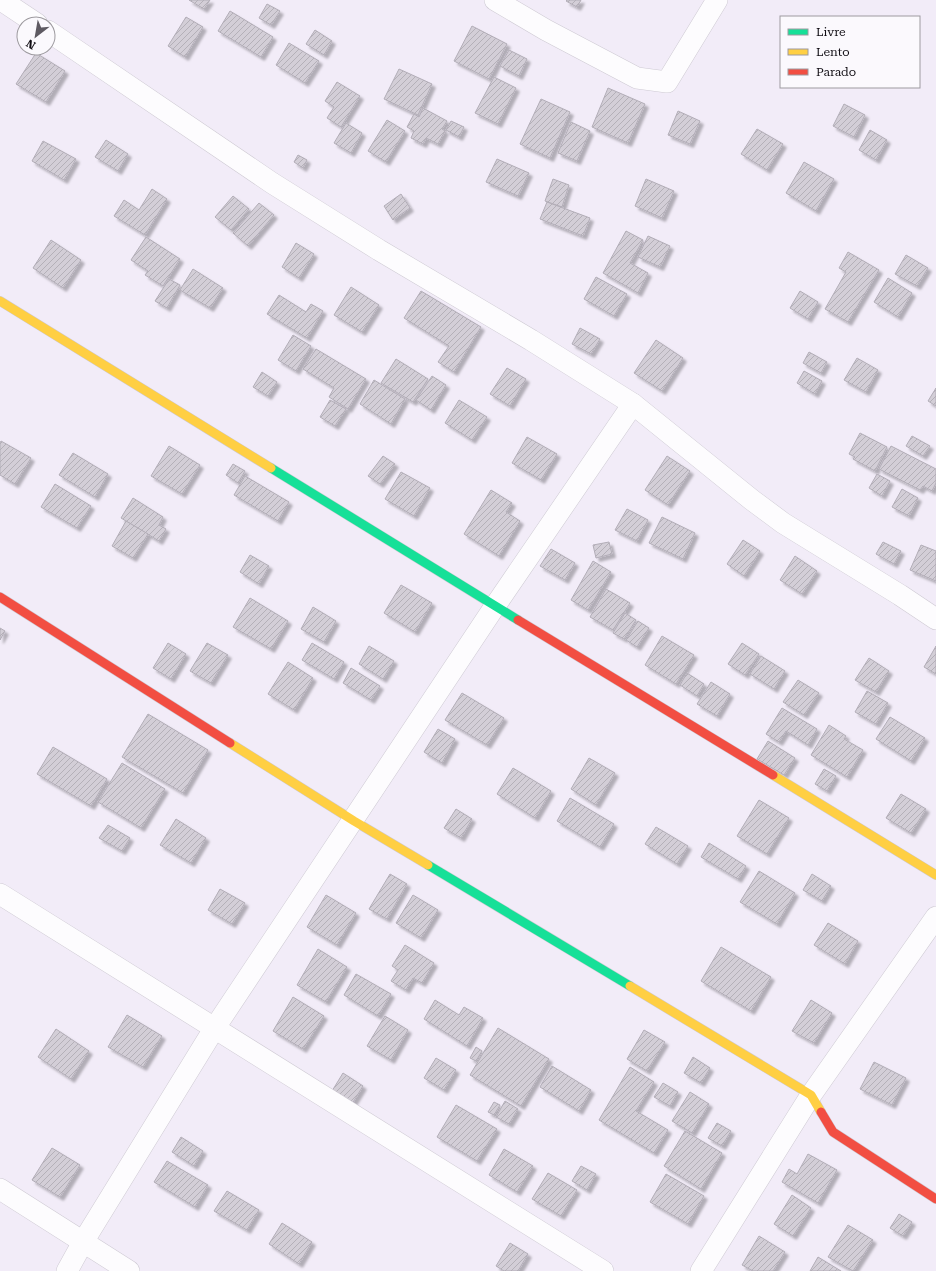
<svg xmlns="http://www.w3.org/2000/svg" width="936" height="1271" font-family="'Roboto Serif',serif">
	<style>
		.building { fill: url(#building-hatch); stroke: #b2adb7; filter: url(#shadow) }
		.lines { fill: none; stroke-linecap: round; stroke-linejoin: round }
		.street-casing { stroke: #cecad3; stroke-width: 22 }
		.fast-casing { stroke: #cecad3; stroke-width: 10 }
		.slow-casing { stroke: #cecad3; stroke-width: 10 }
		.jam-casing { stroke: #cecad3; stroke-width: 10 }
		.street { stroke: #fdfcfe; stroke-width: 21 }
		.fast { stroke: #16e098; stroke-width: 9 }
		.slow { stroke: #ffcf43; stroke-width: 9 }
		.jam { stroke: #f24e42; stroke-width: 9 }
	</style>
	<defs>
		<pattern id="building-hatch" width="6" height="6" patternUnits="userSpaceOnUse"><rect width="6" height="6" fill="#d3ced7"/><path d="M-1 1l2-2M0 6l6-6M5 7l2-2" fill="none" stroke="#b4b0b8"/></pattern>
		<filter id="shadow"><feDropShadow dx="3.5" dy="3.5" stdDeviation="1" flood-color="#0004"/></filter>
	</defs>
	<rect width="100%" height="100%" fill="#f2ecf8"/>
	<g class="building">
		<polygon points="189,0 210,0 204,9"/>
		<polygon points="567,0 581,0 577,7 566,1"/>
		<polygon points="267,4 280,11 271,25 259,18"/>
		<polygon points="230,11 273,37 261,57 218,31"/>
		<polygon points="186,17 203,27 185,57 168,46"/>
		<polygon points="472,26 507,44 489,79 454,61"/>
		<polygon points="315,30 332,41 324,55 306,44"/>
		<polygon points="289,43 319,61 305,83 276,65"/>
		<polygon points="509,50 527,59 519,76 500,66"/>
		<polygon points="36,53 65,71 46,102 16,84"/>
		<polygon points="399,69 432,84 418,115 384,99"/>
		<polygon points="494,77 516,88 498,124 475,113"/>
		<polygon points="337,82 360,96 341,127 327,118 334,107 325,101"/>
		<polygon points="608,88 645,104 628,143 592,127"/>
		<polygon points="541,99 570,112 550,158 520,144"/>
		<polygon points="844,104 865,115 854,137 833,126"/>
		<polygon points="423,108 447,121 442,129 445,131 438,144 426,138 423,144 411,138 414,131 407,127 414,114 419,117"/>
		<polygon points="678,111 700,121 690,144 668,135"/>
		<polygon points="387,120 405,131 386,162 368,151"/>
		<polygon points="451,121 464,127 459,137 446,130"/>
		<polygon points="571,122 590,131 577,161 558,153"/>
		<polygon points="346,123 362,133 351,153 334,143"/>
		<polygon points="757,129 783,144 767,170 741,154"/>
		<polygon points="870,130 887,140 876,160 859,150"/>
		<polygon points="106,140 128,154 118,171 95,157"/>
		<polygon points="43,141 76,159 64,180 32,161"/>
		<polygon points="298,155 307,160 303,168 294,162"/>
		<polygon points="497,159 529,173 518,196 486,182"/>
		<polygon points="804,162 834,179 816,211 786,193"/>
		<polygon points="553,179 569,185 562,207 545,201"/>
		<polygon points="646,179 674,191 662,218 635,206"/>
		<polygon points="152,189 167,199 145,235 114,216 124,200 139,210"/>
		<polygon points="401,194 410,208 393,220 384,206"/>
		<polygon points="233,196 249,209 231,230 215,217"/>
		<polygon points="547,202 590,218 583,236 540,219"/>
		<polygon points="259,203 274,215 248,246 233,233"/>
		<polygon points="626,231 643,240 630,263 648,273 638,293 603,273"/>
		<polygon points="648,236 670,246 660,267 638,257"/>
		<polygon points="146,237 180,259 163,286 145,275 148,271 131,260"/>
		<polygon points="51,240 81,260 63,288 33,268"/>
		<polygon points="296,243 314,254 299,278 282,267"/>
		<polygon points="848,252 879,270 848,322 825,309 846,272 839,268"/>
		<polygon points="906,255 928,268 917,286 895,274"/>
		<polygon points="193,269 223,288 210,308 180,290"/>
		<polygon points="596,277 627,294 614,316 584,299"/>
		<polygon points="888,278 912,293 898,317 874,302"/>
		<polygon points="169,279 180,285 167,308 155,301"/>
		<polygon points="351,287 379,305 362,332 334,315"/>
		<polygon points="421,291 481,327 454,372 438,362 449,346 404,318"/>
		<polygon points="800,291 818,302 808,319 790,308"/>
		<polygon points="279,295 306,312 311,304 323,311 307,338 267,314"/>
		<polygon points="580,328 600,339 591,354 572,344"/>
		<polygon points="293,335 311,346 296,371 278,360"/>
		<polygon points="656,340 683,358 662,391 634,373"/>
		<polygon points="316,349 366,379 348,409 329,397 334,388 303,369"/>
		<polygon points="809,352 827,362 821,373 803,363"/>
		<polygon points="857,358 878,370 866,392 844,380"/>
		<polygon points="396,359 428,379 413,402 381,383"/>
		<polygon points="507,368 526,379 510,406 490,394"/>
		<polygon points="804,371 822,381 815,394 797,383"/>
		<polygon points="262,372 277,382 268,396 253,387"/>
		<polygon points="432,376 446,385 431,410 416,400"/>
		<polygon points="374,380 405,399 391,424 360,404"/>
		<polygon points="936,388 936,406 928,401"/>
		<polygon points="330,400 346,409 335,426 320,417"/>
		<polygon points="459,400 487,417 472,440 445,423"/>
		<polygon points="860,433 887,447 875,471 853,459 855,457 849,454"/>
		<polygon points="912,436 930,446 923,456 906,446"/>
		<polygon points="527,437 557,454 541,480 512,463"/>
		<polygon points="1,441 31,458 15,484 0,475 0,443"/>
		<polygon points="169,446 200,465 182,494 151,476"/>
		<polygon points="891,446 936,469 936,483 932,491 923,486 920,490 879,469"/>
		<polygon points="73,453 108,474 95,497 59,475"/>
		<polygon points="383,456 395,464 380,484 368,476"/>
		<polygon points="667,456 690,471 668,505 645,490"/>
		<polygon points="233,464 245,471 238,483 226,475"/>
		<polygon points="401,472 430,488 414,516 385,499"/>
		<polygon points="877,474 890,481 882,496 869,488"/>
		<polygon points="245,476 289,502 278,521 234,495"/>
		<polygon points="55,484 91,506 77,528 41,507"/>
		<polygon points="902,489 918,498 909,516 892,507"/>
		<polygon points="491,490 512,503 506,512 520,521 499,556 464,534"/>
		<polygon points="133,498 163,517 159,525 166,529 159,541 121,518"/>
		<polygon points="627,509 648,520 637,541 615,530"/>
		<polygon points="662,517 695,533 683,559 649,543"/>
		<polygon points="126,521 148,534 133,558 112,546"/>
		<polygon points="743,540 760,551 744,576 727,564"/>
		<polygon points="609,542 612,554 596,558 593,545"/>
		<polygon points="883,542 901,551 894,564 876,554"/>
		<polygon points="921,545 936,551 936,581 910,570"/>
		<polygon points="551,549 575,563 565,580 540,566"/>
		<polygon points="250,555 269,566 259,584 240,572"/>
		<polygon points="795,556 817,571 802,594 780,580"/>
		<polygon points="593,561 611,572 588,610 571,600"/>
		<polygon points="401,585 432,603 415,632 384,613"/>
		<polygon points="606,589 630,603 613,630 590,617"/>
		<polygon points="250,598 288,621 271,649 233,627"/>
		<polygon points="313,607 336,621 324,642 301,629"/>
		<polygon points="625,613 636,620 624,639 613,633"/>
		<polygon points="638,621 649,628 637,647 626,640"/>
		<polygon points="0,628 5,631 0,640"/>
		<polygon points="662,636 694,655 676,684 645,665"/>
		<polygon points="168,643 186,654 171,679 153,668"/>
		<polygon points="207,643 228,655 211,683 190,671"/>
		<polygon points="312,643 344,662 334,679 302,660"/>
		<polygon points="742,643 759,654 745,675 728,664"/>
		<polygon points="369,646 394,661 383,679 359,664"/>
		<polygon points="936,646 936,674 924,667"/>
		<polygon points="761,656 785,671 774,689 750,674"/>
		<polygon points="869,658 889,671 876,692 855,680"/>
		<polygon points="288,662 313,678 294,710 268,694"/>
		<polygon points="351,668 380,686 371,700 343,683"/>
		<polygon points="687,673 704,684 697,696 680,685"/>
		<polygon points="798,680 819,693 804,715 783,702"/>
		<polygon points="711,682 730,694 717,716 697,704"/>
		<polygon points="867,691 888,703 876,724 855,712"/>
		<polygon points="462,693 504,718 487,745 445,720"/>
		<polygon points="782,708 817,729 808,745 786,731 779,742 766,734"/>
		<polygon points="148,714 208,750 183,793 122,757"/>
		<polygon points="890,717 925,738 911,761 876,739"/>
		<polygon points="829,725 846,736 844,739 863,750 847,777 811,755"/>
		<polygon points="438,729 455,739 442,763 424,752"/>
		<polygon points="768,741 795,758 784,775 757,759"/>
		<polygon points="53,747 107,779 91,806 37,774"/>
		<polygon points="589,758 615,773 596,805 571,789"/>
		<polygon points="122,763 165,789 141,828 98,802"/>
		<polygon points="513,768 551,791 535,818 497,794"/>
		<polygon points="824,769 836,776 827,791 815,784"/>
		<polygon points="901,794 926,809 911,833 886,818"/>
		<polygon points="570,798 614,824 600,847 557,821"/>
		<polygon points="759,800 789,818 767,854 737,836"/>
		<polygon points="456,809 472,819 461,838 444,828"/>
		<polygon points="176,819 206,838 191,863 160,845"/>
		<polygon points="108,825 130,838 122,851 99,838"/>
		<polygon points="656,827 688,846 677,864 645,844"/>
		<polygon points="709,843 746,866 738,879 701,857"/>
		<polygon points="759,871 795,893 777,924 740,902"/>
		<polygon points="390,874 407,884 387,919 369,909"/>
		<polygon points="812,874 831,886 822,901 803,890"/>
		<polygon points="220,889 245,903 232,924 208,910"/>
		<polygon points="326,895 356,913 337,945 307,927"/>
		<polygon points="413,895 438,910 421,938 396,923"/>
		<polygon points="828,923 858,941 845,964 814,945"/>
		<polygon points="405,945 434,963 422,983 413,978 406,990 391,981 398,970 392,966"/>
		<polygon points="721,947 771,977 751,1011 701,981"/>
		<polygon points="318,949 347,967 326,1002 297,985"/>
		<polygon points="356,974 391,994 378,1016 344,995"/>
		<polygon points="293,997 324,1016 303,1049 273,1031"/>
		<polygon points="435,1000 459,1015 464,1007 483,1018 467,1046 424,1019"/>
		<polygon points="811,1000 832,1013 814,1043 792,1031"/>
		<polygon points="127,1015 162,1036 143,1067 108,1047"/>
		<polygon points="385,1016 408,1030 391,1060 367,1046"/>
		<polygon points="498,1028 549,1059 521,1106 470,1075"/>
		<polygon points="56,1029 89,1051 71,1079 38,1057"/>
		<polygon points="644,1030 665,1042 647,1071 627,1059"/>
		<polygon points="476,1047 482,1051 476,1061 470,1058"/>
		<polygon points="693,1057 710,1068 701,1083 684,1073"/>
		<polygon points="436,1058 456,1070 444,1090 424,1078"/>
		<polygon points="874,1062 906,1078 892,1105 860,1089"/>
		<polygon points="552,1066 591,1090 579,1111 540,1087"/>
		<polygon points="630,1067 654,1082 636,1111 668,1130 654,1153 599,1120"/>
		<polygon points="343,1073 363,1086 352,1104 332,1091"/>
		<polygon points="663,1083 678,1092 670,1106 654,1097"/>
		<polygon points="690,1092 709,1104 692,1133 672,1121"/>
		<polygon points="505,1101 518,1109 509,1124 496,1117"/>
		<polygon points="494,1102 500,1105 494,1115 488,1112"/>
		<polygon points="456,1105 497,1129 477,1161 437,1137"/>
		<polygon points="717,1123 731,1131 722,1146 708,1138"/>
		<polygon points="685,1131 722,1153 701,1189 664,1166"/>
		<polygon points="181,1137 203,1151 194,1166 172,1152"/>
		<polygon points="52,1148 80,1165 60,1197 32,1180"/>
		<polygon points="504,1149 533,1166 517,1192 489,1175"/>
		<polygon points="808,1154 837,1170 818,1203 782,1182 789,1169 797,1174"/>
		<polygon points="167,1161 208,1185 195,1207 154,1182"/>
		<polygon points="581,1166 596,1174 587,1190 572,1181"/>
		<polygon points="548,1173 577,1190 561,1216 532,1199"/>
		<polygon points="666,1174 704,1196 688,1224 650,1202"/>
		<polygon points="227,1191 259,1210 247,1230 214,1211"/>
		<polygon points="792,1195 811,1208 793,1236 774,1224"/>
		<polygon points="899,1214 912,1222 903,1236 890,1228"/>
		<polygon points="282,1223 312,1242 299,1264 269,1244"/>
		<polygon points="848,1225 873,1240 853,1271 828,1257"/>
		<polygon points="759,1236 785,1252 773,1271 753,1271 742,1265"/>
		<polygon points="510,1243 528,1254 518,1271 504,1271 496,1266"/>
		<polygon points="818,1257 841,1271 810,1271"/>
	</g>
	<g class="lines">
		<g class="street-casing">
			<g id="street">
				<polyline points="1,0 37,24"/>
				<polyline points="495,0 546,30 637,78 667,82 717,0"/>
				<polyline points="48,31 272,183 379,250 531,340 633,404 752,500 783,523 900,595 936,619"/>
				<polyline points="0,894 603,1271"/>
				<polyline points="0,1189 129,1271"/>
				<polyline points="67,1271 83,1242 214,1029 495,606 633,404"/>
				<polyline points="701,1271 811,1095 936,917"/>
			</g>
		</g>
		<g class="fast-casing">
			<g id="fast">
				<polyline points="271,468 518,620"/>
				<polyline points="428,865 630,986"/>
			</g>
		</g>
		<g class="slow-casing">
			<g id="slow">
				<polyline points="0,301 271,468"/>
				<polyline points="230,743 354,821 428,865"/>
				<polyline points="773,775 936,875"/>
				<polyline points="630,986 811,1095 821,1112"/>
			</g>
		</g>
		<g class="jam-casing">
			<g id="jam">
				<polyline points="0,597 230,743"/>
				<polyline points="518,620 773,775"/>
				<polyline points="821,1112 833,1132 936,1199"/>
			</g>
		</g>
		<use href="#street" class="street"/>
		<use href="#fast" class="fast"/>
		<use href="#slow" class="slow"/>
		<use href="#jam" class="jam"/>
	</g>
	<rect x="780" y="16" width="140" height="72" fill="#fbf9fd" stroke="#9d9a9f"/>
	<rect x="788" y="29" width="20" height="6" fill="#16e098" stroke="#9d9a9f"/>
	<text x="816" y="36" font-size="12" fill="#0f0c12">Livre</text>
	<rect x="788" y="49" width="20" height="6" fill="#ffcf43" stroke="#9d9a9f"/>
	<text x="816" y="56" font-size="12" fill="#0f0c12">Lento</text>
	<rect x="788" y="69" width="20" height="6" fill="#f24e42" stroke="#9d9a9f"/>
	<text x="816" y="76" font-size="12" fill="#0f0c12">Parado</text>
	<g transform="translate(36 36) rotate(211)"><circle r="19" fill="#fbf9fd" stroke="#9d9a9f"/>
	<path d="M0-3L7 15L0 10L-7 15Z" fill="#5e5a62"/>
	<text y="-6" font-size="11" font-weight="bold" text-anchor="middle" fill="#0f0c12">N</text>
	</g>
</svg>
